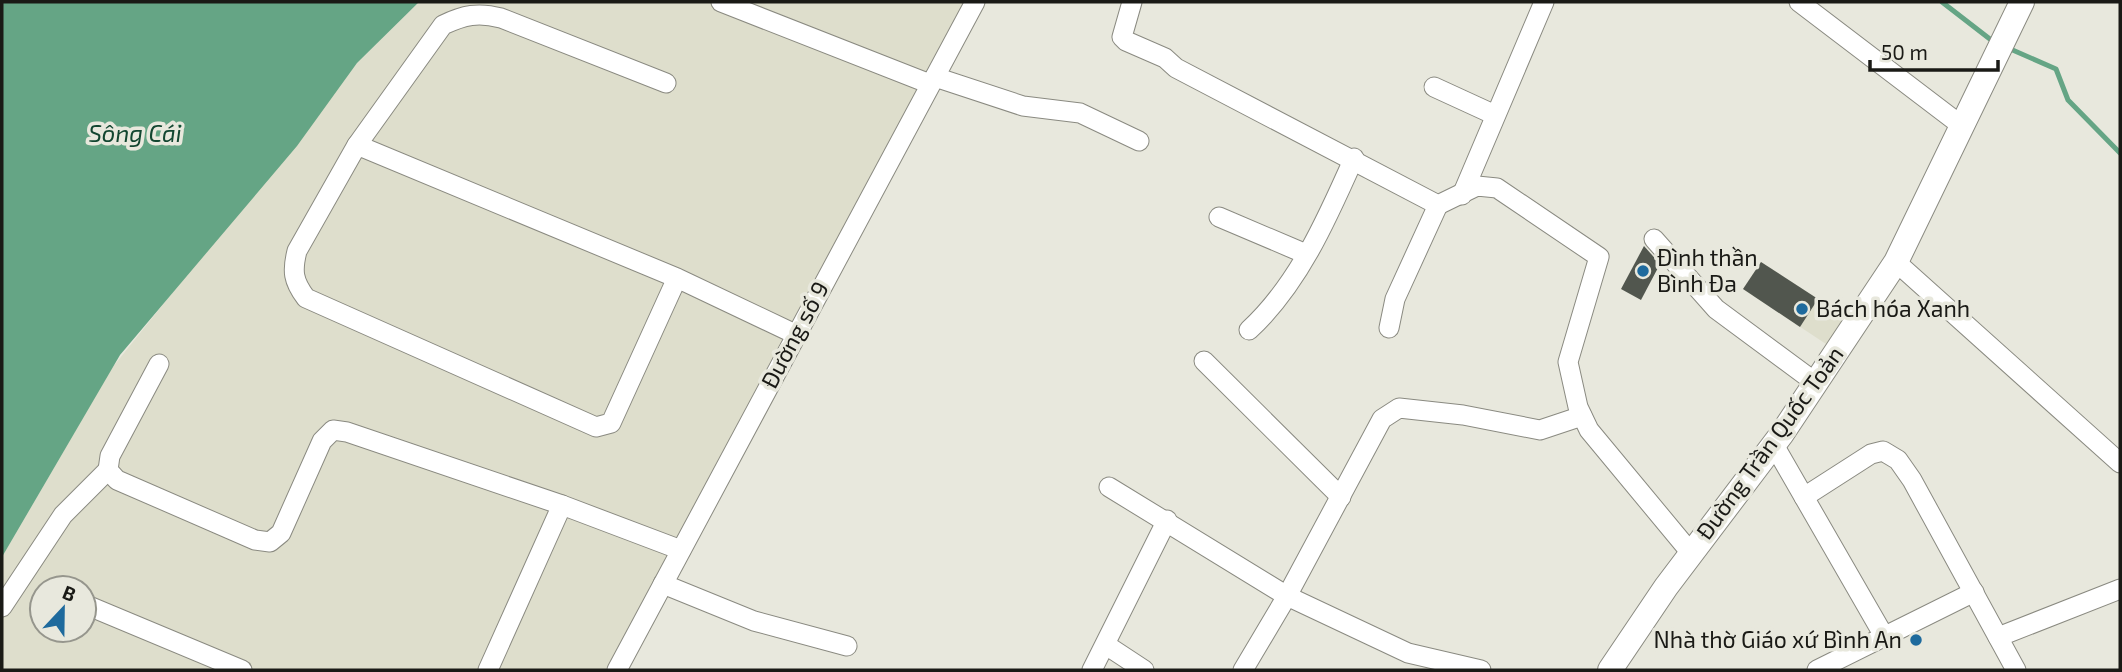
<svg xmlns="http://www.w3.org/2000/svg" width="2122" height="672" font-family="'Exo 2',sans-serif">
	<style>
		.built { fill: #dedecc; fill-rule: evenodd }
		.water { fill: #65a585 }
		.lines { fill: none; stroke-linecap: round; stroke-linejoin: round }
		.stream { stroke: #65a585; stroke-width: 5 }
		.building { fill: #51564e }
		.minor-casing { stroke: #8a8a81; stroke-width: 21 }
		.major-casing { stroke: #8a8a81; stroke-width: 26 }
		.minor { stroke: #fff; stroke-width: 19 }
		.major { stroke: #fff; stroke-width: 24 }
		.poi-dot { fill: #1e6a9d; stroke: #e8e8dd; stroke-width: 2.5 }
		.labels { text-anchor: middle; stroke-width: 7; stroke-linejoin: round; paint-order: stroke }
		.poi-label { font-size: 23px; fill: #1a1a16; stroke: #e8e8dd; text-anchor: start }
		.street-label { font-size: 23px; fill: #1a1a16; stroke: #e8e8dd }
		.water-label { font-size: 24px; font-style: italic; fill: #124630; stroke: #e8e8dd }
	</style>
	<rect width="100%" height="100%" fill="#e8e8dd"/>
	<g class="built">
		<path d="M419 2H968L611 670H2V557L112 368 357 63ZM42 588H84V630H42Z"/>
		<polygon points="1761,262 1847,318 1829,346 1743,289"/>
	</g>
	<polygon class="water" points="2,2 419,2 357,63 297,146 120,355 2,557"/>
	<g class="lines">
		<g class="stream">
			<polyline points="1942,2 1995,43"/>
			<polyline points="2008,48 2056,69 2068,100 2120,153"/>
		</g>
	</g>
	<g class="building">
		<polygon points="1644,246 1660,264 1641,300 1621,289"/>
		<polygon points="1761,262 1818,299 1800,327 1743,289"/>
	</g>
	<g class="lines">
		<g class="minor-casing">
			<g id="minor">
				<polyline points="721,2 930,84"/>
				<polyline points="1132,2 1122,37 1126,41 1165,58 1176,68 1438,205 1477,186 1497,188 1599,257 1568,362 1578,407 1589,430 1691,553"/>
				<polyline points="1799,2 1962,126"/>
				<polyline points="935,77 1023,106 1080,113 1139,141"/>
				<polyline points="1434,87 1495,115"/>
				<path d="M357 145 443 25C464 15 478 12 501 18L666 83"/>
				<polyline points="1462,195 1544,2"/>
				<polyline points="1219,217 1306,254"/>
				<polyline points="1654,239 1716,309 1816,383"/>
				<polyline points="1896,262 2120,463"/>
				<path d="M677 278 611 423 596 427 306 298C293 281 292 271 297 251L357 145 677 278 795 334"/>
				<polyline points="1389,328 1395,299 1438,205"/>
				<path d="M1249 330C1298 285 1327 219 1354 158"/>
				<polyline points="1204,361 1341,497"/>
				<polyline points="159,364 110,456 108,470 117,480 255,540 270,542 281,533 322,441 333,430 347,432 562,505 681,550"/>
				<polyline points="1774,445 1884,636"/>
				<polyline points="1109,487 1287,596 1408,653 1481,670"/>
				<polyline points="1804,497 1871,454 1883,451 1898,460 1912,480 2016,670"/>
				<polyline points="663,584 754,621 847,646"/>
				<polyline points="84,604 242,670"/>
				<polyline points="2,607 63,515 108,470"/>
				<polyline points="1998,637 2120,589"/>
				<polyline points="1106,645 1144,670"/>
				<polyline points="488,670 562,505"/>
				<polyline points="617,670 975,2"/>
				<polyline points="1092,670 1167,520"/>
				<polyline points="1243,670 1287,596 1382,419 1399,408 1463,415 1540,430 1582,416"/>
				<polyline points="1817,670 1974,592"/>
			</g>
		</g>
		<g class="major-casing">
			<polyline id="major" points="1610,670 1666,587 1781,435 1896,262 2022,2"/>
		</g>
		<use href="#minor" class="minor"/>
		<use href="#major" class="major"/>
	</g>
	<g class="poi-dot">
		<circle cx="1643" cy="271" r="7"/>
		<circle cx="1802" cy="309" r="7"/>
		<circle cx="1916" cy="640" r="7"/>
	</g>
	<g class="labels">
		<g class="poi-label">
			<text x="1657" y="266">Đình thần<tspan x="1657" dy="26">Bình Đa</tspan></text>
			<text x="1816" y="317">Bách hóa Xanh</text>
			<text x="1902" y="648" text-anchor="end">Nhà thờ Giáo xứ Bình An</text>
		</g>
		<g class="street-label">
			<text transform="translate(795 335) rotate(-62)" y="8">Đường số 9</text>
			<text transform="translate(1770 443) rotate(-54)" y="8">Đường Trần Quốc Toản</text>
		</g>
		<g class="water-label">
			<text x="135" y="142">Sông Cái</text>
		</g>
	</g>
	<rect width="2122" height="672" fill="none" stroke="#1a1a16" stroke-width="7"/>
	<g transform="translate(63 609) rotate(22)"><circle r="33" fill="#e8e8dd" stroke="#96968d" stroke-width="2"/>
	<path d="M0-5L12 26L0 18L-12 26Z" fill="#1e6a9d"/>
	<text y="-10" font-size="19" font-weight="bold" text-anchor="middle" fill="#1a1a16">B</text>
	</g>
	<path d="M1870 60v10h128v-10" fill="none" stroke="#1a1a16" stroke-width="3.5"/>
	<text x="1881" y="60" font-size="21" fill="#1a1a16" stroke="#e8e8dd" stroke-width="5" paint-order="stroke">50 m</text>
</svg>
